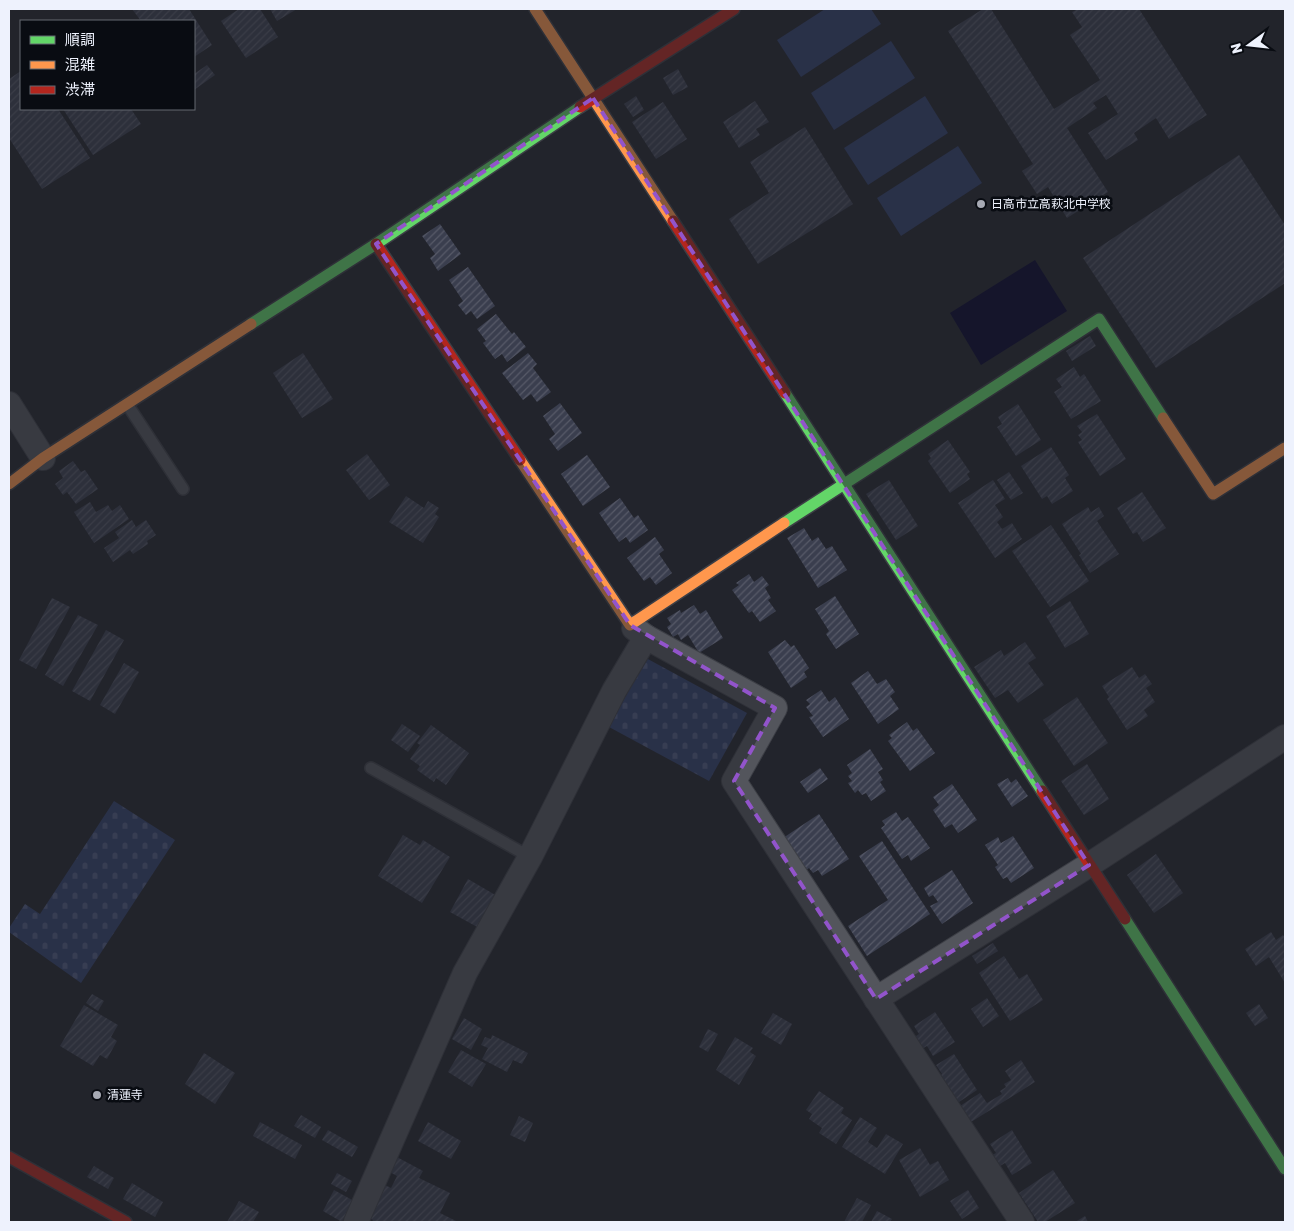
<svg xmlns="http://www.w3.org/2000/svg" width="1294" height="1231" font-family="Rubik,'Noto Sans JP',sans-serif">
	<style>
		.grass { fill: #32406b }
		.cemetery { fill: url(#cemetery-stones) }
		.water { fill: #05032c }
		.building { fill: url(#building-hatch) }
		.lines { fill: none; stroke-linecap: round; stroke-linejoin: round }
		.lane-casing { stroke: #3d3f46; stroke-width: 14 }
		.street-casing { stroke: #3d3f46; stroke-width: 26 }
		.fast-casing { stroke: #3d3f46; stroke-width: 14 }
		.slow-casing { stroke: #3d3f46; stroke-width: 14 }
		.jam-casing { stroke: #3d3f46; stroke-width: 14 }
		.lane { stroke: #53555c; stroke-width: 11 }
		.street { stroke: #53555c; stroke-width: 24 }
		.fast { stroke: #63d668; stroke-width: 11 }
		.slow { stroke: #ff974d; stroke-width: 11 }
		.jam { stroke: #b3261e; stroke-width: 11 }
		.marked { fill: none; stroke: #9254cb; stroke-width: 4; stroke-dasharray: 10 6; stroke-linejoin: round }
		.poi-dot { fill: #a7aab4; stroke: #090c12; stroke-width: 2 }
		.labels { text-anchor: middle; stroke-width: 5; stroke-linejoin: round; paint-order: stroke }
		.poi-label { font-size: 12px; fill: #eef2fd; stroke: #090c12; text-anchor: start }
	</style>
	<defs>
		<pattern id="cemetery-stones" width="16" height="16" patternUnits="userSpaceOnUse" patternTransform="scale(1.25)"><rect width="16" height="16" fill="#32406b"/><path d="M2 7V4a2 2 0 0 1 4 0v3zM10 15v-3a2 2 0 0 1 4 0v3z" fill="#505c81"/></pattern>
		<pattern id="building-hatch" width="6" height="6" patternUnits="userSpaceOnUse" patternTransform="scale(1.25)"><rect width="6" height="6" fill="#3a3e4e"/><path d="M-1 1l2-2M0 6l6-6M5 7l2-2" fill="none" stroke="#575a68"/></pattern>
	</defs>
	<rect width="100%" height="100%" fill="#22242c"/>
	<g class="grass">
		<polygon points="825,9 871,9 881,24 801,77 777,40"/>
		<polygon points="891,41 915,78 834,130 811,93"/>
		<polygon points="925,96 948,133 868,185 844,148"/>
		<polygon points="958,146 982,183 901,236 877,198"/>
	</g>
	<g class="cemetery">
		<polygon points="646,658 747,713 709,781 609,727"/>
		<polygon points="114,801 175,840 81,983 9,932 9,928 25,904 40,914"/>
	</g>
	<polygon class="water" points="1035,260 1067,311 981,365 950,313"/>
	<g class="building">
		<polygon points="132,9 189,9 212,45 194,57 194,21 141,21"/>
		<polygon points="239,9 260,9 278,37 246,58 221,21"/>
		<polygon points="270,9 297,9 277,21"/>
		<polygon points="983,9 991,9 1054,109 1100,80 1070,35 1082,27 1072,12 1078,9 1139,9 1207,115 1169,139 1156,118 1134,133 1138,140 1106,160 1088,133 1118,114 1106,95 1093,103 1097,108 1067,128 1108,192 1067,218 1048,187 1037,194 1022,171 1033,164 948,31"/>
		<polygon points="207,65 215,75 194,90 194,74"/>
		<polygon points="678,69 688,87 673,95 663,78"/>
		<polygon points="21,71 21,109 58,109 90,158 42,189 9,138 9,79"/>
		<polygon points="636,96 644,110 633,117 624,104"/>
		<polygon points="755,101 769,122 756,129 760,135 739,148 723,122"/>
		<polygon points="663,102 687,139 656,159 632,122"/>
		<polygon points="63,109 131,109 141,124 93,155"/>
		<polygon points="805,127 853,204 758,264 729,219 769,193 750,162"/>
		<polygon points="1239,155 1285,225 1285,283 1156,368 1083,258"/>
		<polygon points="440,224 461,254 438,271 430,258 435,254 422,236"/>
		<polygon points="468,267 495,306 477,319 471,311 466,315 458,305 463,301 449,280"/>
		<polygon points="496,314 512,334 514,332 526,347 507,362 502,354 495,359 483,343 486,341 477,329"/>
		<polygon points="1090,336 1096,346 1072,361 1066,351"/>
		<polygon points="303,353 333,399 302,418 273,373"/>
		<polygon points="528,353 537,364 533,368 551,392 537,402 531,394 523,400 502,373"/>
		<polygon points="1074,367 1080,377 1084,374 1101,401 1071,419 1054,392 1062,387 1056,379"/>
		<polygon points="560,403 582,433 558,451 549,439 555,434 543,416"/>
		<polygon points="1018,404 1041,440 1016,456 997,427 1002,424 998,417"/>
		<polygon points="1097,414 1126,459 1100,476 1078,442 1082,440 1078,435 1082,432 1077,426"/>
		<polygon points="948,440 970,472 967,474 970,479 950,493 928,461 931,458 928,454"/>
		<polygon points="1051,447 1069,475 1065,478 1073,491 1052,504 1047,496 1042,499 1021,466"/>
		<polygon points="367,454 390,485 369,500 346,470"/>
		<polygon points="587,455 610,487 583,506 561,474"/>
		<polygon points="73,461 81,472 85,470 98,489 76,504 67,492 63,495 55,484 63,478 59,471"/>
		<polygon points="1009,472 1023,493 1011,500 997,480"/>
		<polygon points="889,480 918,526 896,540 866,494"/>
		<polygon points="993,480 1005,499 995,505 1003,517 997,522 1002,529 1012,523 1022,539 995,558 958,503"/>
		<polygon points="1142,492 1166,528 1143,542 1137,532 1133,534 1117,508"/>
		<polygon points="406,496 424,508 428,501 439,508 435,514 439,517 423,543 389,522"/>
		<polygon points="620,498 634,518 638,515 648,530 630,543 626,537 619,542 599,513"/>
		<polygon points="90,502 96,512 108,505 112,511 120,505 129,519 94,543 74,512"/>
		<polygon points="1088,507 1091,512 1099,507 1104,516 1097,521 1119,554 1090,573 1079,555 1081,554 1062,524"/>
		<polygon points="132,520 136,527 146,520 156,535 147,541 148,544 133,554 130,550 113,562 104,548 119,538 115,532"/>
		<polygon points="1051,525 1089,581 1050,607 1012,551"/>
		<polygon points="804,528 812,541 818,537 826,549 832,546 847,570 818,588 787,538"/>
		<polygon points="655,537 664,550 659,554 672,573 656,585 650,577 644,581 627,558"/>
		<polygon points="749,574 754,582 762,576 769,585 765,588 771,598 768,600 776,611 760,622 752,611 749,613 732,590 739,585 736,583"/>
		<polygon points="835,596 859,634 836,649 826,634 829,631 815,609"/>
		<polygon points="52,598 70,607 36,669 19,660"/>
		<polygon points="1070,601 1089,634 1065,648 1046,616"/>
		<polygon points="694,605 700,614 706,610 723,638 699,653 688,635 681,640 678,634 673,637 667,627 671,624 667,618 680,610 681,613"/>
		<polygon points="78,615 98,625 63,686 45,675"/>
		<polygon points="106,630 124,640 90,701 72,691"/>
		<polygon points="785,640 791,647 794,645 809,668 804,672 807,677 791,688 768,652"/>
		<polygon points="1025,642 1036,658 1028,663 1044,685 1018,703 1008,690 995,698 974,667 1001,650 1004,656"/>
		<polygon points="124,663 139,672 115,714 100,705"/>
		<polygon points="1132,667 1139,678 1145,674 1152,684 1146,688 1155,702 1144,710 1148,716 1127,730 1107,699 1109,697 1102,686"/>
		<polygon points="868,671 877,684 886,679 895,692 890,696 899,709 878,724 851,683"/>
		<polygon points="821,690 829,702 835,697 849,719 823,737 809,717 813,716 806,707 810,704 806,700"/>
		<polygon points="1077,697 1108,743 1074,766 1043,720"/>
		<polygon points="907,722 913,731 917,728 935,753 910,771 888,741 892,738 889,735"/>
		<polygon points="402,724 420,736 408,752 391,740"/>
		<polygon points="431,725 469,753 446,785 436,778 434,782 417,770 420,766 410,759 420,745 417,743"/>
		<polygon points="870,749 883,769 878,772 883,780 880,782 886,791 871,801 866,793 862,795 858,790 855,793 848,783 852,781 848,776 852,773 847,765"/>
		<polygon points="1087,764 1109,799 1084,815 1061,781"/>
		<polygon points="820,768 828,779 808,793 800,782"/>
		<polygon points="1008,778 1011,783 1016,779 1028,796 1012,807 997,784"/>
		<polygon points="952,784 977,820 958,833 952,824 945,828 933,810 939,805 933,797"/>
		<polygon points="896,812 902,821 908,817 930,848 911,861 908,855 902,859 881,828 885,825 882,821"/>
		<polygon points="819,814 849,859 822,876 818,870 813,873 809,868 805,871 783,838"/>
		<polygon points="403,835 420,845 423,840 450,857 422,903 378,876"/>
		<polygon points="1013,836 1034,868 1011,883 1007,877 1003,879 995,867 998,865 985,845 998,837 1001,843"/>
		<polygon points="882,841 930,914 867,956 848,926 888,900 859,856"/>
		<polygon points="1156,854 1183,893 1154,913 1127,875"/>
		<polygon points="952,870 973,903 942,924 930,906 938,902 933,895 929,897 924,888"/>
		<polygon points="468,879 497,896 479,928 450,912"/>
		<polygon points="1271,932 1276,940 1283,935 1285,938 1285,983 1269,957 1256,966 1245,949"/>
		<polygon points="993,943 998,951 977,964 972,956"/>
		<polygon points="1004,956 1019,979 1027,974 1043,1000 1010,1021 979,973"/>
		<polygon points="92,994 104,1001 98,1011 86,1003"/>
		<polygon points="987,998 999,1016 983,1027 971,1009"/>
		<polygon points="1259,1004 1268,1018 1255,1026 1246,1013"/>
		<polygon points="84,1005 118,1025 111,1037 117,1041 107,1059 100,1055 93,1066 60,1046"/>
		<polygon points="935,1012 955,1042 933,1056 927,1046 920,1050 913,1038 919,1034 914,1026"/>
		<polygon points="773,1013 792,1024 781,1045 761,1033"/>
		<polygon points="464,1018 482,1029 471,1050 452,1039"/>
		<polygon points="708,1029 718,1034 708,1052 699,1047"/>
		<polygon points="492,1035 528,1053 522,1064 513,1060 507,1072 482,1059 488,1048 481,1045 485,1037 491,1039"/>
		<polygon points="735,1037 753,1048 750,1052 756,1056 739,1085 716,1070"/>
		<polygon points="461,1050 486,1064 472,1087 448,1072"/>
		<polygon points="204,1053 235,1073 215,1104 185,1084"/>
		<polygon points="954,1054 977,1090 956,1104 938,1077 942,1074 936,1065"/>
		<polygon points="1021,1060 1035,1082 971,1122 960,1106 980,1093 987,1103 1002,1094 1000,1091 1006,1087 1004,1084 1011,1080 1005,1071"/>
		<polygon points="819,1091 844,1108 841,1113 852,1120 836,1144 819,1133 822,1128 809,1119 812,1114 806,1110"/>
		<polygon points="301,1115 321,1127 315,1138 294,1126"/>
		<polygon points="519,1116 533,1123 525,1142 510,1135"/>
		<polygon points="860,1117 877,1128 868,1142 877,1148 886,1134 903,1144 885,1174 842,1147"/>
		<polygon points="260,1122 302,1145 295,1159 253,1136"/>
		<polygon points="428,1122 461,1141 451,1159 418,1141"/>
		<polygon points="328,1130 358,1147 352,1157 322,1140"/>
		<polygon points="1012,1130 1032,1163 1012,1175 1005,1163 997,1168 990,1156 996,1153 990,1144"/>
		<polygon points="920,1148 930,1165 938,1161 949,1180 920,1197 899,1160"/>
		<polygon points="395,1156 423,1171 419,1178 450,1193 440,1213 458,1222 372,1222 373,1220 367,1217 383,1184 391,1188 397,1176 388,1171"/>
		<polygon points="94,1166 114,1178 108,1189 87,1177"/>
		<polygon points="1053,1170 1075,1203 1045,1222 1038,1222 1019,1193"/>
		<polygon points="337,1173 352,1181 346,1192 331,1184"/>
		<polygon points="132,1183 163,1202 155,1217 123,1199"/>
		<polygon points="334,1190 354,1201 342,1222 323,1211"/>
		<polygon points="968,1190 979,1208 962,1219 950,1201"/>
		<polygon points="857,1198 871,1205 862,1222 844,1222"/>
		<polygon points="239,1201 259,1212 253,1222 227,1222"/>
		<polygon points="877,1211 892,1219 890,1222 871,1222"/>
		<polygon points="1085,1216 1088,1222 1075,1222"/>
	</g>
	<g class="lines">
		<g class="lane-casing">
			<g id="lane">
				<polyline points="127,404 183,489"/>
				<polyline points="371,768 530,857"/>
			</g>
		</g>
		<g class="street-casing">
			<g id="street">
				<polyline points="9,404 43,458"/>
				<polyline points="646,637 775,708 734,781 1022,1222"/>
				<polyline points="876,999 1089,865 1285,737"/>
				<polyline points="356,1222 465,973 530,857 614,691 646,637 634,628"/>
			</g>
		</g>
		<g class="fast-casing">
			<g id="fast">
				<polyline points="251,324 376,244 580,107"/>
				<polyline points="785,393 1042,791"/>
				<polyline points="784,523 1099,319 1163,418"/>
				<polyline points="1125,919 1285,1169"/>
			</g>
		</g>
		<g class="slow-casing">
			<g id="slow">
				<polyline points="535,9 673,221"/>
				<polyline points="1163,418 1213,494 1285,448"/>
				<polyline points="520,460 630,625 784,523"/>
				<polyline points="9,484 43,458 251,324"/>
			</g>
		</g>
		<g class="jam-casing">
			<g id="jam">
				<polyline points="580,107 734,9"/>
				<polyline points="673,221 785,393"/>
				<polyline points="376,244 520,460"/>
				<polyline points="1042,791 1125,919"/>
				<polyline points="9,1157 126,1222"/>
			</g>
		</g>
		<use href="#lane" class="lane"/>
		<use href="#street" class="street"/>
		<use href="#fast" class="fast"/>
		<use href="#slow" class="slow"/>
		<use href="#jam" class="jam"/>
	</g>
	<path d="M0 0H1294V1231H0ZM593 98 1089 865 876 999 734 781 775 708 630 625 376 244Z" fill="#22242c" fill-opacity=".55" fill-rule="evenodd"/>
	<path class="marked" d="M593 98 1089 865 876 999 734 781 775 708 630 625 376 244Z"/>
	<g class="poi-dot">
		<circle cx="981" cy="204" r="5"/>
		<circle cx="97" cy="1095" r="5"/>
	</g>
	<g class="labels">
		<g class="poi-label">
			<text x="991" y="208">日高市立高萩北中学校</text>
			<text x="107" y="1099">清蓮寺</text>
		</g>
	</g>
	<rect width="1294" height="1231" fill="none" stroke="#eef2fd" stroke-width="20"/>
	<rect x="20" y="20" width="175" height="90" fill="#090c12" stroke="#656870"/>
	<rect x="30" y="36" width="25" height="8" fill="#63d668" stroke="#656870"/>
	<text x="65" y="45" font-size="15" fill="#eef2fd">順調</text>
	<rect x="30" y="61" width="25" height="8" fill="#ff974d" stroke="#656870"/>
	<text x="65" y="70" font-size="15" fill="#eef2fd">混雑</text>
	<rect x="30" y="86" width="25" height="8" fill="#b3261e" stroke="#656870"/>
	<text x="65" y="95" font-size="15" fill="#eef2fd">渋滞</text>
	<g transform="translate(1249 45) rotate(255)" stroke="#090c12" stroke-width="4" paint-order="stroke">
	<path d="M0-4L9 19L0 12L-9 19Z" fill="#eef2fd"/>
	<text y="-8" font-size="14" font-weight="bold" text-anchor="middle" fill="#eef2fd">N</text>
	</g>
</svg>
